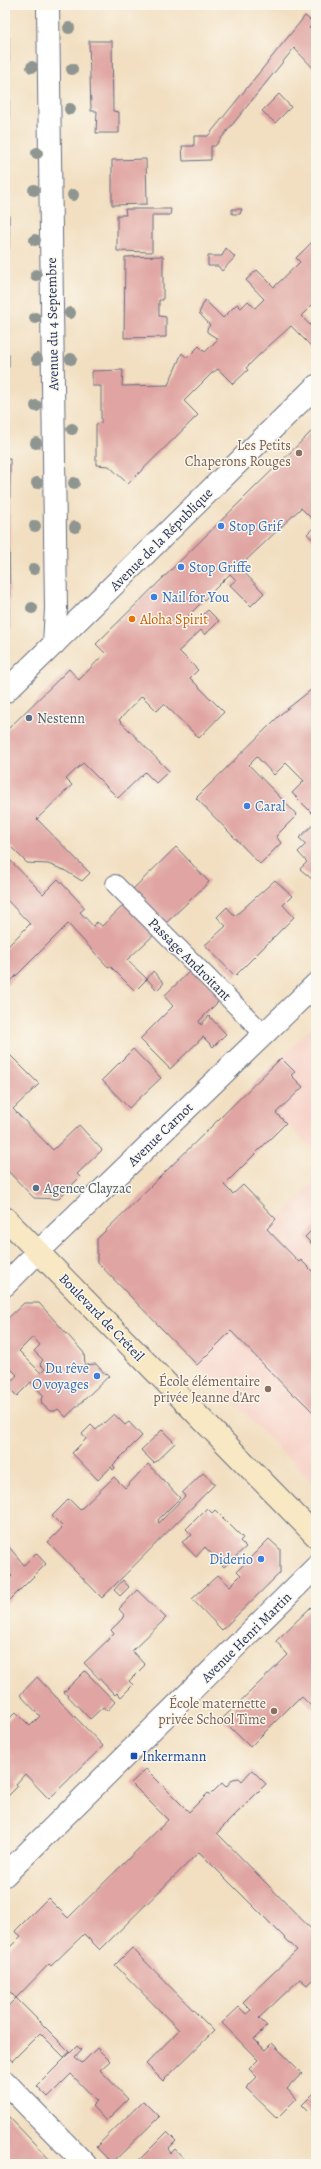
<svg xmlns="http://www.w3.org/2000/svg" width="321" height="2169" font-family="Alegreya,serif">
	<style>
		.built { fill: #f7d1c8 }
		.building { fill: #e0a5a2; fill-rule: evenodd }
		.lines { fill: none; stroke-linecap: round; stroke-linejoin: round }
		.service-casing { stroke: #666d81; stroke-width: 20 }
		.minor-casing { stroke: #666d81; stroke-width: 24 }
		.tertiary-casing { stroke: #666d81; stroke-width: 24 }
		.secondary-casing { stroke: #666d81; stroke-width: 24 }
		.service { stroke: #fff; stroke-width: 18 }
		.minor { stroke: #fff; stroke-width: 22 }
		.tertiary { stroke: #fff; stroke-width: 22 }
		.secondary { stroke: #f8e8c3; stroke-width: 22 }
		.tree { fill: #8f9590 }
		.education-dot { fill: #8d6e63; stroke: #fbf7ec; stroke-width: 1.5 }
		.shop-dot { fill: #3f7fe0; stroke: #fbf7ec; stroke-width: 1.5 }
		.food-dot { fill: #e8710a; stroke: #fbf7ec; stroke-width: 1.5 }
		.service-dot { fill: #5c6f8a; stroke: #fbf7ec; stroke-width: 1.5 }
		.transit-dot { fill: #1a4fb4; stroke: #fbf7ec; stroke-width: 1.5 }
		.labels { text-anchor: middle; stroke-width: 3; stroke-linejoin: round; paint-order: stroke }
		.street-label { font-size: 14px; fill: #1b2f5e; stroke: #fbf7ec }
		.education-label { font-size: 14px; fill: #785e54; stroke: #fbf7ec; text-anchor: end }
		.shop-label { font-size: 14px; fill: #366cbe; stroke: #fbf7ec; text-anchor: start }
		.food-label { font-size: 14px; fill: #c56008; stroke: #fbf7ec; text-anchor: start }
		.service-label { font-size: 14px; fill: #4e5e75; stroke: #fbf7ec; text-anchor: start }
		.transit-label { font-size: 14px; fill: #164399; stroke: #fbf7ec; text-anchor: start }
	</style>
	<rect width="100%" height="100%" fill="#fbf7ec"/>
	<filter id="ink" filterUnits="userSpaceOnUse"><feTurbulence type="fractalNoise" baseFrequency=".025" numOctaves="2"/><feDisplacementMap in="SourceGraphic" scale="8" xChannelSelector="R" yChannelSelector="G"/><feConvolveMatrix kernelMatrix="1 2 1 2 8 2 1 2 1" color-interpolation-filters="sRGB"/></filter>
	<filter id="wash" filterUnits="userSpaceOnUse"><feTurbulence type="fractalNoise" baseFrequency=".012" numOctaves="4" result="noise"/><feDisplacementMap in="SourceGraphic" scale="16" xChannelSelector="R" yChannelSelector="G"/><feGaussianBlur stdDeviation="0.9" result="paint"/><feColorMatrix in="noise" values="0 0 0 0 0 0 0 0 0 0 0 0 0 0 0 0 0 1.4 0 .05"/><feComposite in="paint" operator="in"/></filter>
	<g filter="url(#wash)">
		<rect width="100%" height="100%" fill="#f2dfc1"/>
		<g class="built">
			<polygon points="316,1023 316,1152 250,1088"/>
			<polygon points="188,1149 267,1229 316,1180 316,1487 97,1262 97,1239"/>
		</g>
		<g id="blocks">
			<g class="building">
				<polygon points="305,16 314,23 309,28 316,35 316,71 294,48 215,146 211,146 211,160 183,161 182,146 194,146 194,136 208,136"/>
				<polygon points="5,36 9,37 9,178 5,178"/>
				<polygon points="89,41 112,41 113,111 119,112 119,133 96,133 97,111 91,111"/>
				<polygon points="279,94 291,107 275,123 262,111"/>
				<polygon points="146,159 147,204 112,205 112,160"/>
				<polygon points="125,209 171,209 170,215 152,215 152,252 117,251 117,215 126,215"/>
				<polygon points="232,209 242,209 240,214 232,214"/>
				<rect x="5" y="216" width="4" height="33"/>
				<polygon points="316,238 316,288 314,290 316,301 301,316 316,331 316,348 314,349 291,326 259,355 246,368 248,370 233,384 218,369 212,373 184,401 198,415 128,484 109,466 96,465 96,424 101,423 101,386 92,386 92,371 123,370 122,386 168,385 182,353 187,358 199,346 205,352 218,339 207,332 207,329 210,325 199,313 205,300 223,318 237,304 241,308 248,301 255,308 264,299 246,280 257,270 274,287 300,262 296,258"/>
				<polygon points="226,248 235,257 222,271 218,266 208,266 208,256 222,256"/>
				<polygon points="163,256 163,300 159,300 159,316 166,317 166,337 124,338 125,257"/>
				<rect x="5" y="355" width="4" height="12"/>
				<polygon points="316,427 316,523 301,508 239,567 264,593 251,606 230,585 236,580 230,574 188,616 194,623 208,610 219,621 205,635 201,630 179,651 198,670 190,678 224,712 199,738 164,704 157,711 142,696 119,720 169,771 156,783 145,772 118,798 83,763 66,779 72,785 37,819 90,873 82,881 64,870 48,864 27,863 5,841 5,732 69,669 79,680 105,653 96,644"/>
				<polygon points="5,459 10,459 9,628 5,631"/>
				<polygon points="316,525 316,542 307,534"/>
				<polygon points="316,686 316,817 292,793 304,781 286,763 274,775 257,757 249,765 297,815 276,836 281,843 260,864 196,798 282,713"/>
				<polygon points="316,822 316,875 312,879 300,869 307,862 298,852 306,844 299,838"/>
				<polygon points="176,847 209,882 166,923 133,889"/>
				<polygon points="5,855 43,894 58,879 85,908 80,912 93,926 97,922 102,926 127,902 158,931 127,960 147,979 153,971 164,983 157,990 147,979 135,991 110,966 108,967 68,924 5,987 5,949 30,924 5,898"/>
				<polygon points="275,880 292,896 283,905 294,917 235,976 205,945 226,926 217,917 227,907 235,916"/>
				<polygon points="193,968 222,998 199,1021 201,1025 209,1016 226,1034 213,1047 203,1037 170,1069 140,1039 173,1006 164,996"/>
				<polygon points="133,1049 161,1078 129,1108 102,1080"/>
				<polygon points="5,1050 39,1084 13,1109 53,1150 79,1125 102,1150 77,1174 80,1177 58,1199 34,1198 5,1168"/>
				<polygon points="281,1058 295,1072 291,1075 303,1087 276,1113 286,1123 224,1185 233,1194 243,1185 276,1219 267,1229 299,1262 301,1260 316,1275 316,1415 295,1394 294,1396 231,1331 197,1365 97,1262 97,1239"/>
				<polygon points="316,1226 316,1248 305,1237"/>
				<path d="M24 1303H39L84 1353 85 1365 96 1364 106 1375 107 1374 109 1376 66 1417 58 1409 55 1411H50L42 1404 41 1399 44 1396 31 1382 17 1396 7 1386 17 1375 10 1368 5 1373V1321ZM33 1337 40 1345 34 1351 43 1360 40 1364 45 1369 41 1373 19 1351Z"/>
				<polygon points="114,1414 125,1425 129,1422 142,1436 113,1465 115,1468 113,1470 111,1467 98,1480 72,1453 86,1439 82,1434 91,1425 96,1430"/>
				<polygon points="162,1430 175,1443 154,1463 141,1450"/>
				<polygon points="148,1464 180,1498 158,1520 159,1523 185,1496 182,1493 203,1473 215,1484 102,1598 48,1542 63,1527 52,1516 69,1499 80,1510 114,1477 125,1488"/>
				<polygon points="207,1508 212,1513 215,1510 243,1538 240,1541 246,1547 224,1567 205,1547 196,1557 182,1542 192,1535 186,1529"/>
				<polygon points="269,1539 280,1549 280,1573 222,1630 192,1599 218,1575 230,1586 241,1575 237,1571"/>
				<polygon points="5,1542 24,1565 36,1553 46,1564 5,1605 5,1583 12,1576 5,1569"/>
				<polygon points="123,1580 129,1587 120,1596 114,1590"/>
				<polygon points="137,1590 166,1618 132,1651 145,1665 129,1681 133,1685 121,1697 117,1693 115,1695 84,1663 114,1634 111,1630 125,1616 119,1609"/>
				<polygon points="311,1607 316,1613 316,1711 301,1696 250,1747 222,1719 288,1655 276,1641"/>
				<polygon points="85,1671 115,1702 107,1711 103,1707 90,1719 64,1692"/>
				<polygon points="37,1677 103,1746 49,1799 25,1774 16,1784 18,1786 5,1799 5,1723 16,1712 30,1726 40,1716 20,1695"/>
				<polygon points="146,1769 189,1812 208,1793 210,1795 222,1783 226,1787 233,1779 239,1778 242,1781 252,1770 266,1784 217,1833 316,1934 316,1978 315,1977 307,1985 300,1979 298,1981 259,2018 267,2026 254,2039 265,2050 272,2043 302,2073 287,2089 296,2099 277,2118 246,2088 257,2077 249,2069 258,2060 222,2023 239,2007 246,2014 251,2010 243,2002 297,1950 199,1852 100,1950 84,1934 51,1966 49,1964 16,1998 70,2052 64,2057 40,2033 12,2061 5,2053 5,2009 16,1998 5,1987 5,1952 21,1936 15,1931 48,1898 68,1918 168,1820 131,1783"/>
				<polygon points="132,1948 214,2031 163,2081 146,2064 179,2030 115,1965"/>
				<polygon points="77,2046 81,2050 75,2057 82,2063 97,2048 110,2061 100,2070 128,2099 106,2121 92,2106 97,2101 71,2074 48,2097 37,2086"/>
				<polygon points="316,2091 316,2117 315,2118 302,2105"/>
				<polygon points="143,2101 159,2117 112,2163 96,2147"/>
				<polygon points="5,2113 10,2118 54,2164 5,2164"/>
				<polygon points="167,2132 176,2141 168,2149 171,2153 175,2149 189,2164 135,2164"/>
			</g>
		</g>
	</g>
	<g filter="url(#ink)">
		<use href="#blocks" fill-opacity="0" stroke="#666d81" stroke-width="1"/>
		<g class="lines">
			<g class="service-casing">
				<polyline id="service" points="115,884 264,1034"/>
			</g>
			<g class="minor-casing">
				<g id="minor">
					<polyline points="48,5 56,609 54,644"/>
					<polyline points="5,1285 38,1252"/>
					<polyline points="5,1875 316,1567"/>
					<polyline points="5,2082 85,2164"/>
				</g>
			</g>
			<g class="tertiary-casing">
				<g id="tertiary">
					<polyline points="5,692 316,386"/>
					<polyline points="38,1252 316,984"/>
				</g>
			</g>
			<g class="secondary-casing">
				<polyline id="secondary" points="5,1218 316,1536"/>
			</g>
			<use href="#service" class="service"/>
			<use href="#minor" class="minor"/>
			<use href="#tertiary" class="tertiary"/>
			<use href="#secondary" class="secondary"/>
		</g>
		<g class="tree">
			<circle cx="69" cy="28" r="6"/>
			<circle cx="32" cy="67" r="6"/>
			<circle cx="72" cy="69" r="6"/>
			<circle cx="70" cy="109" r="6"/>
			<circle cx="37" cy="153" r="6"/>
			<circle cx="34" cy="190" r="6"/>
			<circle cx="73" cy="195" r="6"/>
			<circle cx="35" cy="240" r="6"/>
			<circle cx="36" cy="275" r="6"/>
			<circle cx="70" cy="313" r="6"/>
			<circle cx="35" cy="318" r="6"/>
			<circle cx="37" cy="359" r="6"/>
			<circle cx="71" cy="359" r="6"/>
			<circle cx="36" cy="406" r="6"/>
			<circle cx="72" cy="429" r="6"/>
			<circle cx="36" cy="443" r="6"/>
			<circle cx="37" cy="483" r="6"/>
			<circle cx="74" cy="483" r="6"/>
			<circle cx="35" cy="526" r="6"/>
			<circle cx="75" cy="527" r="6"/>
			<circle cx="34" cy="569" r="6"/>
			<circle cx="32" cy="608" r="6"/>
		</g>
	</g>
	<g class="education-dot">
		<circle cx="299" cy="453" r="4"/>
		<circle cx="268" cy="1389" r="4"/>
		<circle cx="274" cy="1711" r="4"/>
	</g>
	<g class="shop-dot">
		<circle cx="221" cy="526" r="4"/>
		<circle cx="181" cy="567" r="4"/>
		<circle cx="154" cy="597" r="4"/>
		<circle cx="247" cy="806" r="4"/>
		<circle cx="97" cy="1376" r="4"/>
		<circle cx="261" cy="1559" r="4"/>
	</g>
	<circle class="food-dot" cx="132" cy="619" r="4"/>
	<g class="service-dot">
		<circle cx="29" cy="718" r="4"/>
		<circle cx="36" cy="1188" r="4"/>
	</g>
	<rect class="transit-dot" x="130" y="1752" width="8" height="8" rx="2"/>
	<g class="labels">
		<g class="street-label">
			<text transform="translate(52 324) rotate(-91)" y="5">Avenue du 4 Septembre</text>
			<text transform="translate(161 539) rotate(-45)" y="5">Avenue de la République</text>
			<text transform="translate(190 959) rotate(45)" y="5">Passage Androitant</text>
			<text transform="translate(160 1134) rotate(-44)" y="5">Avenue Carnot</text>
			<text transform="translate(102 1317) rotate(46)" y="5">Boulevard de Créteil</text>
			<text transform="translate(246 1637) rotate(-45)" y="5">Avenue Henri Martin</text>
		</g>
		<g class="education-label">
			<text x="291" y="450">Les Petits<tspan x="291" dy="16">Chaperons Rouges</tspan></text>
			<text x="260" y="1386">École élémentaire<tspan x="260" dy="16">privée Jeanne d'Arc</tspan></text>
			<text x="266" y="1708">École maternette<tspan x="266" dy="16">privée School Time</tspan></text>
		</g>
		<g class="shop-label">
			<text x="229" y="531">Stop Grif</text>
			<text x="189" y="572">Stop Griffe</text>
			<text x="162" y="602">Nail for You</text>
			<text x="255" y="811">Caral</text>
			<text x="89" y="1373" text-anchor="end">Du rêve<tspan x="89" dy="16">O voyages</tspan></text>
			<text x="253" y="1564" text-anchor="end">Diderio</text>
		</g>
		<g class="food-label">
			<text x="140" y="624">Aloha Spirit</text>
		</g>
		<g class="service-label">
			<text x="37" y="723">Nestenn</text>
			<text x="44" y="1193">Agence Clayzac</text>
		</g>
		<g class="transit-label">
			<text x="142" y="1761">Inkermann</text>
		</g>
	</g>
	<rect width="321" height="2169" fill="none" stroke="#fbf7ec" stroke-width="20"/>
</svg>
